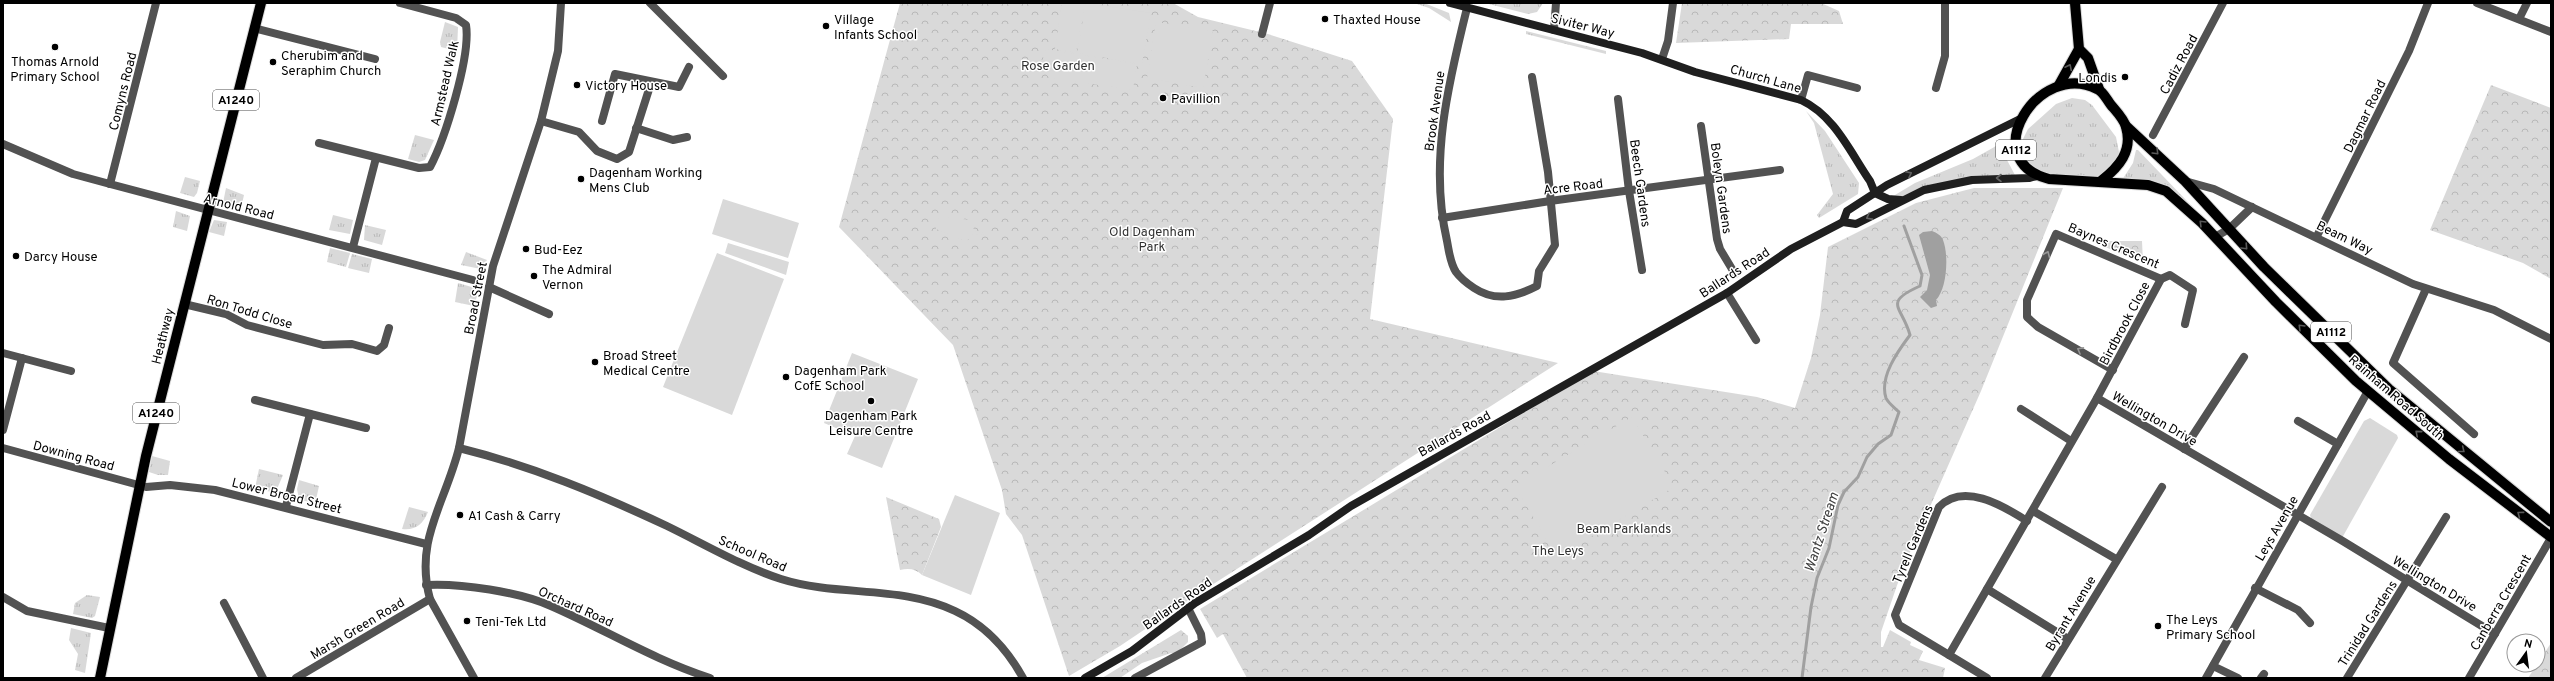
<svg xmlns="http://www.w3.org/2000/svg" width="2554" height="681" font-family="Overpass,sans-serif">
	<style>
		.grass { fill: url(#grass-tufts) }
		.park { fill: url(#park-crowns) }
		.garden { fill: #d9d9d9 }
		.water { fill: #a0a0a0 }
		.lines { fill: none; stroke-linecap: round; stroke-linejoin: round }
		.stream { stroke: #a0a0a0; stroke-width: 3 }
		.primary-casing { stroke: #dbdbdb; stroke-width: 12 }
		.street { stroke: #525252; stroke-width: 8 }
		.secondary { stroke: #1f1f1f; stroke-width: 8 }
		.primary { stroke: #000; stroke-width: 10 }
		.oneway { stroke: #595959 }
		.oneway2 { stroke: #626262 }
		.oneway3 { stroke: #979797 }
		.poi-dot { fill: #000; stroke: #fff; stroke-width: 1.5 }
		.labels { text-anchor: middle; stroke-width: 3; stroke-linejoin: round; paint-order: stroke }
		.shield { fill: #fff; stroke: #4c4c4c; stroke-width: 1 }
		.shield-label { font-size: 12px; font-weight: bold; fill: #000 }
		.poi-label { font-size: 13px; fill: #000; stroke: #fff; text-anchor: start }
		.street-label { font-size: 13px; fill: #000; stroke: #fff }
		.park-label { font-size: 13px; fill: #303030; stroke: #fff }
		.water-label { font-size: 14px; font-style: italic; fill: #414141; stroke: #fff }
	</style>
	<defs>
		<pattern id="grass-tufts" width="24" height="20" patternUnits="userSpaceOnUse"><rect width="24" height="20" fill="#d9d9d9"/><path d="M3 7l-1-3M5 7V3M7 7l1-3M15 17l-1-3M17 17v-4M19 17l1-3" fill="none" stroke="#b8b8b8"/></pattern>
		<pattern id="park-crowns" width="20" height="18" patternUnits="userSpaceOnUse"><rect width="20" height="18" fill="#d9d9d9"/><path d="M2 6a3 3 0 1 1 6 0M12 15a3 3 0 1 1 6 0" fill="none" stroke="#b8b8b8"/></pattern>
	</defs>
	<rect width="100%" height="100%" fill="#fff"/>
	<g class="grass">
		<polygon points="1414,3 1424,3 1449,13 1451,22 1429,8"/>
		<polygon points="1485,3 1543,3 1537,12 1528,14"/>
		<polygon points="445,22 458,27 457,51 441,47 440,42"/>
		<polygon points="1526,31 1606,51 1606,54 1526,34"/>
		<polygon points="2072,98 2085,100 2092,105 2116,137 2119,152 2117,159 2102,175 2094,178 2046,177 2032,170 2021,150 2021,143 2028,129 2056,104"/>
		<polygon points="1806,111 1825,131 1859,183 1858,194 1819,218 1817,215 1833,194 1814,123"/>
		<polygon points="415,135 434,140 425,160 419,162 408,159"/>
		<polygon points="2005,141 2007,160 2016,177 1978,180 1885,201 1915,183 1973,159"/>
		<polygon points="2136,150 2138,150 2209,224 2172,195 2122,180 2133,163"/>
		<polygon points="185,177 200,181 197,193 194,197 180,193"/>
		<polygon points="226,188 244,195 241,208 223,203"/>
		<polygon points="176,211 190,216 187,231 173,227"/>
		<polygon points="333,215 353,220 350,234 329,230"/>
		<polygon points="214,220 227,222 224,236 209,232"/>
		<polygon points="365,225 386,230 382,245 364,240"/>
		<polygon points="330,248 350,253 346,267 327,262"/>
		<polygon points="466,252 487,260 481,269 461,265"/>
		<polygon points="352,254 372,259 369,273 348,268"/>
		<polygon points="458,283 475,288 478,293 474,306 455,302"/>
		<polygon points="152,456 170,461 168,475 158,475 149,472"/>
		<polygon points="259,469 283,475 277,489 271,492 255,488"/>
		<polygon points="299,480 319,486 315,504 299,499 297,489"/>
		<path d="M409 507 428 512C423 524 415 531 402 529Z"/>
		<polygon points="87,595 100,597 95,616 92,618 73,614 75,603"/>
		<polygon points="71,628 91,633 85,673 75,670 78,654 69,640"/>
	</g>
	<g class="park">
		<polygon points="900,3 1173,3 1198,17 1268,34 1352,61 1393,119 1370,319 1558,363 1190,599 1120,646 1069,676 1022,535 1006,514 1002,490 953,345 839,227"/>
		<polygon points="1682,3 1821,3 1839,11 1843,24 1791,24 1789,39 1676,43"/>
		<polygon points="2491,85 2551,108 2551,279 2523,263 2430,230"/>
		<polygon points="1974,188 2063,188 1981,391 1903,568 1881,632 1881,647 1883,647 1890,630 1911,642 1910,645 1923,651 1919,660 1945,668 1943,678 1247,678 1223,634 1217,638 1200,609 1593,371 1757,397 1795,408 1811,358 1820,315 1828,247 1916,203"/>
		<polygon points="2107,241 2142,241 2143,262 2105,247"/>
		<path d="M886 497 939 519 941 527 922 575C916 569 909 568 900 570Z"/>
		<polygon points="1181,630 1188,636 1188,642 1176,654 1171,653 1142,663 1120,678 1102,678"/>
		<polygon points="2551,643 2551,678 2528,678"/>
	</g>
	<g class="garden">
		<polygon points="1062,3 1085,3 1076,53 1055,49"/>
		<polygon points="1086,3 1151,13 1142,64 1077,53"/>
		<polygon points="1156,22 1213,31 1203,88 1147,78"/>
		<path d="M1046 49 1137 64 1133 90 1051 78C1038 71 1042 60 1046 49Z"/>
		<polygon points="723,199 799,223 788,258 712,234"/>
		<polygon points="951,217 969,220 975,231 983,233 984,235 970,234 967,242 936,229 936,219"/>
		<polygon points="728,243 789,262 786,275 725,253"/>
		<polygon points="717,253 784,279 732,415 663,387"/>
		<polygon points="852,353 918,379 882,468 847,454 855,436 824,423"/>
		<polygon points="1632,417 1674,487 1557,557 1515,486"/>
		<polygon points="2370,418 2397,435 2398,438 2342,538 2312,521 2310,515 2364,421"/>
		<polygon points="955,495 1000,513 971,595 922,575"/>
	</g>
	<path class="water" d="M1932 231C1937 233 1941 235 1943 240 1949 255 1947 289 1936 300L1937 306 1931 308 1920 297 1927 290 1930 275 1919 235 1923 232Z"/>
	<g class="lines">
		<path class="stream" d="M1802 678 1811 607 1817 578 1829 548 1838 505 1844 492 1858 477 1867 457 1878 444 1891 435 1899 412C1895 408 1888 403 1886 398 1879 377 1898 351 1910 335 1902 306 1882 303 1920 286L1922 275 1904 226"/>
		<g class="primary-casing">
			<g id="primary">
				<polyline points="2075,3 2079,49 2088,58 2099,89"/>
				<polyline points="2059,85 2079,49"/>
				<polyline points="2126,126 2185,181 2264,267 2389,389 2551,522"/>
				<path d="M2101 181C2119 167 2133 151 2126 127 2124 119 2116 111 2111 105 2107 100 2103 91 2097 89 2039 59 1975 160 2049 179L2148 185 2166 191 2202 223 2276 302 2356 381 2449 459 2551 537"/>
				<polyline points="100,678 146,456 261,3"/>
			</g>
		</g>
		<g class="street">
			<polyline points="650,3 723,76"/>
			<polyline points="2477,3 2551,32"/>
			<path d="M1467 8C1448 84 1429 163 1447 241 1449 251 1450 263 1456 272 1461 279 1468 284 1474 288 1495 302 1516 297 1537 286L1539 271 1555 245 1548 172 1532 77"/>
			<polyline points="2519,19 2527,3"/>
			<polyline points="254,28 375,59"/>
			<polyline points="1554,30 1556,3"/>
			<polyline points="1262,34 1270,3"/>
			<polyline points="1662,59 1668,41 1673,3"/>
			<polyline points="1936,88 1945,56 1945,3"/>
			<polyline points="1618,99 1629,191 1642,270"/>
			<polyline points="1801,100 1808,75 1857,88"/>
			<polyline points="541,121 579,132 597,151 617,159 629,152 651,83"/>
			<polyline points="602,121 615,74 679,87 689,67"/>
			<polyline points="1701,126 1717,239 1720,249 1735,274"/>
			<polyline points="636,128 673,140 687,137"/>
			<polyline points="2153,135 2223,3"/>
			<path d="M319 143 419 168 430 167C445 139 471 56 466 25L456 18 400 3"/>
			<polyline points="3,144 73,174 110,184 473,280"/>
			<polyline points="2185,181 2214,189 2413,284 2494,310 2551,339"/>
			<polyline points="110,184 156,3"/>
			<polyline points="1442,218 1550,201 1780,170"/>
			<polyline points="2317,236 2409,51 2428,3"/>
			<polyline points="2215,237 2229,229 2252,207"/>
			<polyline points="353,247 376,158"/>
			<polyline points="489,287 549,314"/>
			<polyline points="2426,289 2393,363 2474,434"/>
			<polyline points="1727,293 1756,340"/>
			<polyline points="184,304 226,314 247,325 323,345 352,344 377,351 384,345 389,328"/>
			<polyline points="3,353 71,371"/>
			<polyline points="2113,370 2038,327 2027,317 2027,300 2056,234 2161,279"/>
			<polyline points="2097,398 2161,279 2170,275 2193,290 2185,324"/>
			<polyline points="255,400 366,428"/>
			<polyline points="2021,409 2071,441"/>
			<polyline points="2298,421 2338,444"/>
			<polyline points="3,430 22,358"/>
			<polyline points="3,448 146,487 170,485 215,490 426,544"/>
			<path d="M459 448C532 466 599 494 667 526 704 544 741 566 781 579 838 597 901 585 955 611 985 625 1007 649 1023 678"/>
			<polyline points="2184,449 2244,357"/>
			<polyline points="286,506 310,414"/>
			<polyline points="2033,511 2116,559"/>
			<path d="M426 585C460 583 520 592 551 606 604 629 654 660 710 678"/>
			<polyline points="2255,588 2298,610 2310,623"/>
			<polyline points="1987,589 2068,639"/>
			<polyline points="3,597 27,611 109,628"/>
			<polyline points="224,603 263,678"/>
			<path d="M1949 655 1899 625 1895 615 1939 507C1963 482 2002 505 2027 521"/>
			<polyline points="2213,666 2238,678"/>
			<polyline points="296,678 430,599"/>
			<path d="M474 678 430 599C414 540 445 504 459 448L493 266 541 121 558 51 561 3"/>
			<polyline points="1135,678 1202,642 1201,634 1188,608"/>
			<polyline points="1987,678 1949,655 2097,398 2341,540 2495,634"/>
			<polyline points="2045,678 2162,487"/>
			<polyline points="2206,678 2368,391"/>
			<polyline points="2261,678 2264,674"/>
			<polyline points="2347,678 2446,517"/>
			<polyline points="2469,678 2551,538"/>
		</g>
		<g class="secondary">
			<path d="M1450 3 1642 53 1695 72 1801 100C1835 116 1850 152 1870 181L1875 193"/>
			<polyline points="1875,193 1888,199 1901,200"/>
			<polyline points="1843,222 1847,211 1887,185 2022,118"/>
			<polyline points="1085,678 1132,651 1195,603 1309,535 1351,506 1727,293 1791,249 1843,222 1856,224 1924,190 1972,180 2029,178 2037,176"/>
		</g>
		<use href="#primary" class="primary"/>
	</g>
	<defs><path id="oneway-chevron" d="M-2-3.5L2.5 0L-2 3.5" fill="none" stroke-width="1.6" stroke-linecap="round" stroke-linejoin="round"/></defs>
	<g class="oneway">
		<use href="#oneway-chevron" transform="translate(2069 67) rotate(-64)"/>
		<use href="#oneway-chevron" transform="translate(2156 152) rotate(45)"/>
		<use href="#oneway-chevron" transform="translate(2202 223) rotate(-135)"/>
		<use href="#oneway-chevron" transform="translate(2245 247) rotate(47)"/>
		<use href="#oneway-chevron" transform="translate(2301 327) rotate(-135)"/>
		<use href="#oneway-chevron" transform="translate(2418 433) rotate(-139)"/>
		<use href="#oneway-chevron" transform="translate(2462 450) rotate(39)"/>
		<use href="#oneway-chevron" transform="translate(2520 514) rotate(-143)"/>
	</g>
	<g class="oneway2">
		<use href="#oneway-chevron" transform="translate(1909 174) rotate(-27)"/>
		<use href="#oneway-chevron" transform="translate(1999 178) rotate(180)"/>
		<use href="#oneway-chevron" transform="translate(1869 217) rotate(152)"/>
	</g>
	<g class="oneway3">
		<use href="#oneway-chevron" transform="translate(2047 254) rotate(-67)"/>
		<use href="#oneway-chevron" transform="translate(2080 350) rotate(-151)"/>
	</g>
	<g class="poi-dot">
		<circle cx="1325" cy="19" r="4"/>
		<circle cx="826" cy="26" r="4"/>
		<circle cx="55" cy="47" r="4"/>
		<circle cx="273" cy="62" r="4"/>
		<circle cx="2125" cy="77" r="4"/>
		<circle cx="577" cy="85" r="4"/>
		<circle cx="1163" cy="98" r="4"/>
		<circle cx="581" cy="179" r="4"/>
		<circle cx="526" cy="249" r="4"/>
		<circle cx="16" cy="256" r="4"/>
		<circle cx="534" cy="276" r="4"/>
		<circle cx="595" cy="362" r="4"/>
		<circle cx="786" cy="377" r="4"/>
		<circle cx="871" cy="401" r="4"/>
		<circle cx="460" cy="515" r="4"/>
		<circle cx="467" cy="621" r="4"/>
		<circle cx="2158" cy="626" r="4"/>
	</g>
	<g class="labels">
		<g class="shield">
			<rect x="213" y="90" width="46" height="20" rx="3"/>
			<rect x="1996" y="140" width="40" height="20" rx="3"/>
			<rect x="2311" y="322" width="40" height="20" rx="3"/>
			<rect x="133" y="403" width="46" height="20" rx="3"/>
		</g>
		<g class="shield-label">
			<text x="236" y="104">A1240</text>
			<text x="2016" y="154">A1112</text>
			<text x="2331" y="336">A1112</text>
			<text x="156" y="417">A1240</text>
		</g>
		<g class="poi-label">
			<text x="834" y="24">Village<tspan x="834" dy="15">Infants School</tspan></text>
			<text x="1333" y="24">Thaxted House</text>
			<text x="281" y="60">Cherubim and<tspan x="281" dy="15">Seraphim Church</tspan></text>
			<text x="55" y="66" text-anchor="middle">Thomas Arnold<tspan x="55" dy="15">Primary School</tspan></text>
			<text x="2117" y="82" text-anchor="end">Londis</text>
			<text x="585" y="90">Victory House</text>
			<text x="1171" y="103">Pavillion</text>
			<text x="589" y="177">Dagenham Working<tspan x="589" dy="15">Mens Club</tspan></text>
			<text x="534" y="254">Bud-Eez</text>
			<text x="24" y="261">Darcy House</text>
			<text x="542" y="274">The Admiral<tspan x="542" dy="15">Vernon</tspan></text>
			<text x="603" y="360">Broad Street<tspan x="603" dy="15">Medical Centre</tspan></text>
			<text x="794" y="375">Dagenham Park<tspan x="794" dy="15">CofE School</tspan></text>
			<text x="871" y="420" text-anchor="middle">Dagenham Park<tspan x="871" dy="15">Leisure Centre</tspan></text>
			<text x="468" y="520">A1 Cash &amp; Carry</text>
			<text x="2166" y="624">The Leys<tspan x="2166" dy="15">Primary School</tspan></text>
			<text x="475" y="626">Teni-Tek Ltd</text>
		</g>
		<g class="street-label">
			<text transform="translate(1583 25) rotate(14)" y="5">Siviter Way</text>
			<text transform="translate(2178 64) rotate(-62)" y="5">Cadiz Road</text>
			<text transform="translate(1766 78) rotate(16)" y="5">Church Lane</text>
			<text transform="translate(444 83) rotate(-77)" y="5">Armstead Walk</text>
			<text transform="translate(122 91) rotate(-76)" y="5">Comyns Road</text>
			<text transform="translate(1434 111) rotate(-82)" y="5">Brook Avenue</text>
			<text transform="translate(2364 116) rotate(-64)" y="5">Dagmar Road</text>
			<text transform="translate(1641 183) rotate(82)" y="5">Beech Gardens</text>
			<text transform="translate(1573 186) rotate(-7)" y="5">Acre Road</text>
			<text transform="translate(1722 188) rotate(82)" y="5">Boleyn Gardens</text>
			<text transform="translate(239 206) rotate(14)" y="5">Arnold Road</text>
			<text transform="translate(2345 237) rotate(26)" y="5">Beam Way</text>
			<text transform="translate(2114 245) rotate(23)" y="5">Baynes Crescent</text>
			<text transform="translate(1734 272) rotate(-33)" y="5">Ballards Road</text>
			<text transform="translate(475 298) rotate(-79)" y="5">Broad Street</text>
			<text transform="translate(250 311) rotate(17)" y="5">Ron Todd Close</text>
			<text transform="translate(2124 323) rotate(-62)" y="5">Birdbrook Close</text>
			<text transform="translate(162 336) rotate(-76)" y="5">Heathway</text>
			<text transform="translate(2397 397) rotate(41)" y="5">Rainham Road South</text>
			<text transform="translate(2155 418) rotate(30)" y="5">Wellington Drive</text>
			<text transform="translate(1454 433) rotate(-29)" y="5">Ballards Road</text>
			<text transform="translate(74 455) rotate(15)" y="5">Downing Road</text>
			<text transform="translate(287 495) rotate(14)" y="5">Lower Broad Street</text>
			<text transform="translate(2276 528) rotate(-60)" y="5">Leys Avenue</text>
			<text transform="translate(1912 544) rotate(-67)" y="5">Tyrell Gardens</text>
			<text transform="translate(753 553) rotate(23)" y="5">School Road</text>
			<text transform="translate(2435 583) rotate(31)" y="5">Wellington Drive</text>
			<text transform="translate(2500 602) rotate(-60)" y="5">Canberra Crescent</text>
			<text transform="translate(1177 603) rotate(-35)" y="5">Ballards Road</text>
			<text transform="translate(576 606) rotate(24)" y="5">Orchard Road</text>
			<text transform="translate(2070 613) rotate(-59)" y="5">Byrant Avenue</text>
			<text transform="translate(2367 623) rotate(-58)" y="5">Trinidad Gardens</text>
			<text transform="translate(357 628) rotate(-31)" y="5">Marsh Green Road</text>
		</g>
		<g class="park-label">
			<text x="1058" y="70">Rose Garden</text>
			<text x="1152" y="236">Old Dagenham<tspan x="1152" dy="15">Park</tspan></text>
			<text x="1624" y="533">Beam Parklands</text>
			<text x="1558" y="555">The Leys</text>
		</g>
		<g class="water-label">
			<text transform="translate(1821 532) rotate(-72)" y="5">Wantz Stream</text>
		</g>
	</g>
	<rect width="2554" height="681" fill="none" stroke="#000000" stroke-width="8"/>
	<g transform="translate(2526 653) rotate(14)"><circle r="19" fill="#ffffff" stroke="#999999"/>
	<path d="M0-3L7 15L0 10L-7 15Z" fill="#000000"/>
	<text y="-6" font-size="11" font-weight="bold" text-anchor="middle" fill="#000000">N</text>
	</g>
</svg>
